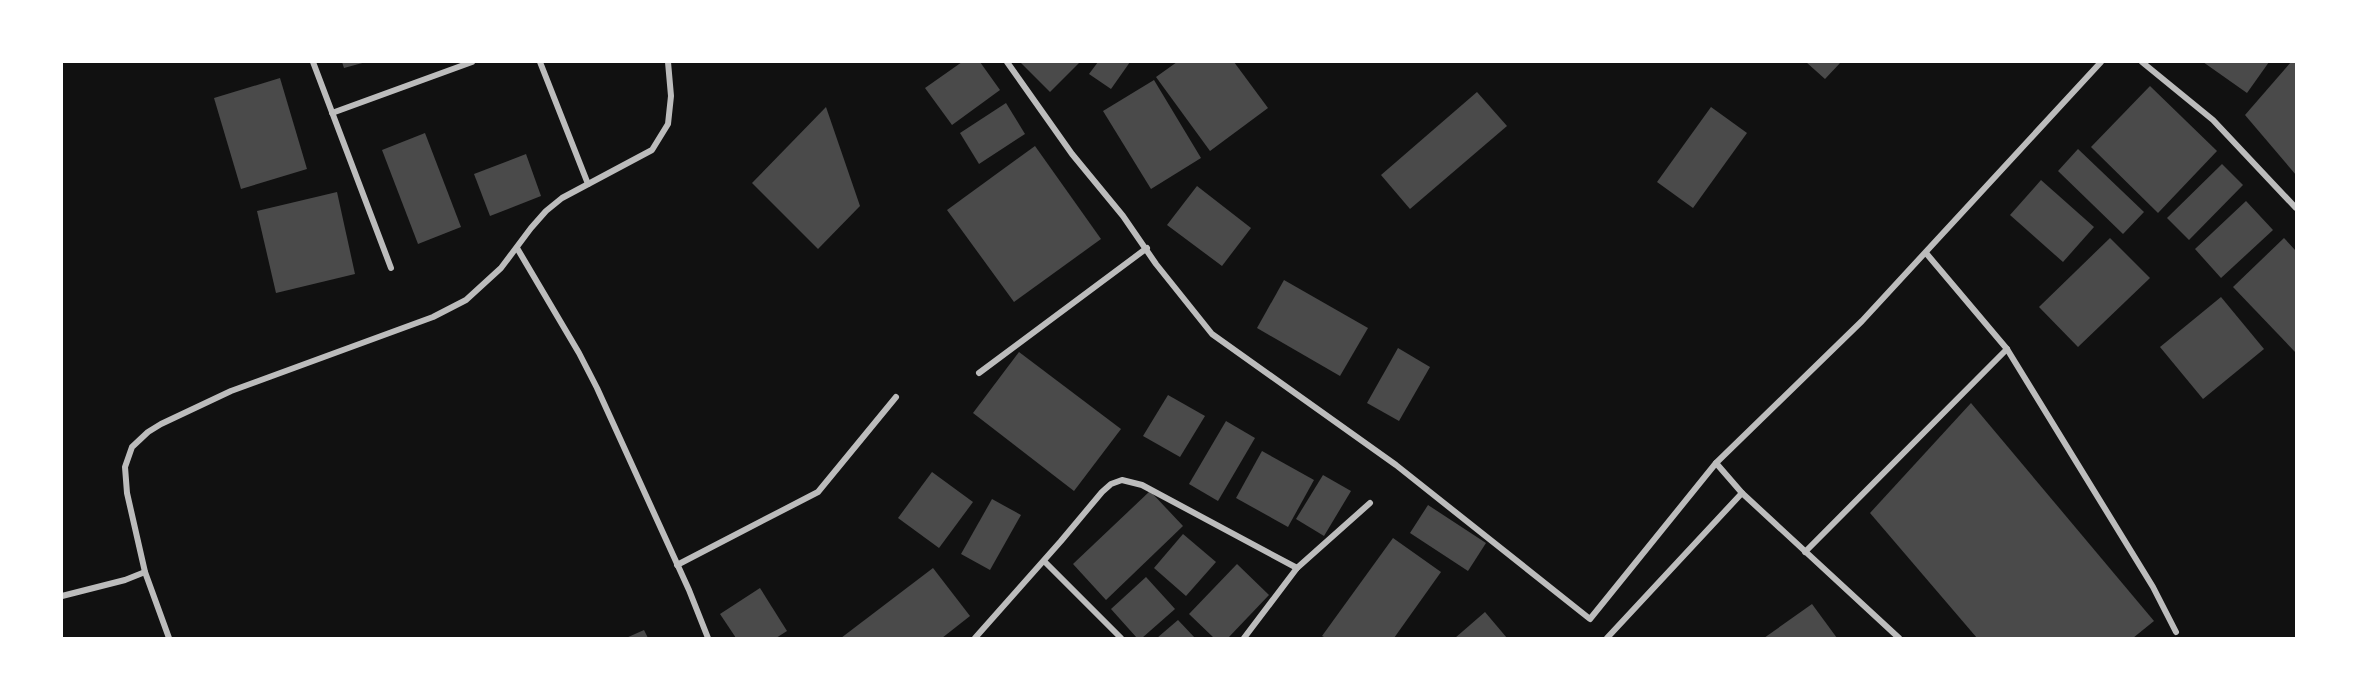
<svg xmlns="http://www.w3.org/2000/svg" width="2358" height="700" font-family="Spectral,serif">
	<style>
		.building { fill: #4a4a4a }
		.lines { fill: none; stroke-linecap: round; stroke-linejoin: round }
		.minor { stroke: #bcbcbc; stroke-width: 6 }
	</style>
	<rect width="100%" height="100%" fill="#111"/>
	<g class="building">
		<polygon points="342,62 366,62 344,68"/>
		<polygon points="962,62 980,62 1000,90 952,125 925,88"/>
		<polygon points="1020,62 1080,62 1050,92"/>
		<polygon points="1098,62 1130,62 1111,89 1089,74"/>
		<polygon points="1177,62 1234,62 1268,108 1210,151 1156,77"/>
		<polygon points="1806,62 1841,62 1825,79"/>
		<polygon points="2203,62 2269,62 2247,93"/>
		<polygon points="2291,62 2296,62 2296,175 2245,115"/>
		<polygon points="280,78 307,169 241,189 214,98"/>
		<polygon points="1154,80 1201,158 1151,189 1103,111"/>
		<polygon points="2150,86 2217,151 2158,213 2091,147"/>
		<polygon points="1477,92 1507,126 1410,209 1381,175"/>
		<polygon points="1006,103 1025,134 979,164 960,133"/>
		<polygon points="826,107 860,206 818,249 752,183"/>
		<polygon points="1711,107 1747,133 1693,208 1657,182"/>
		<polygon points="425,133 461,227 418,244 382,150"/>
		<polygon points="1035,146 1101,239 1014,302 947,210"/>
		<polygon points="2078,149 2144,212 2123,234 2058,171"/>
		<polygon points="526,154 541,196 490,216 474,174"/>
		<polygon points="2222,164 2243,185 2189,240 2167,218"/>
		<polygon points="2041,180 2094,227 2063,262 2010,215"/>
		<polygon points="1197,186 1251,228 1222,266 1167,225"/>
		<polygon points="337,192 355,274 276,293 257,211"/>
		<polygon points="2246,201 2273,230 2221,278 2195,249"/>
		<polygon points="2110,238 2150,278 2078,347 2039,307"/>
		<polygon points="2284,238 2296,251 2296,353 2233,287"/>
		<polygon points="1284,280 1368,328 1340,376 1257,328"/>
		<polygon points="2221,297 2264,349 2203,399 2160,347"/>
		<polygon points="1398,348 1430,367 1399,421 1367,403"/>
		<polygon points="1019,352 1121,429 1074,491 973,413"/>
		<polygon points="1168,395 1205,416 1180,457 1143,436"/>
		<polygon points="1971,403 2154,621 2133,638 1977,638 1870,513"/>
		<polygon points="1226,421 1255,438 1218,501 1189,484"/>
		<polygon points="1262,451 1314,480 1288,527 1236,498"/>
		<polygon points="932,472 973,502 939,548 898,518"/>
		<polygon points="1323,475 1351,491 1324,536 1296,519"/>
		<polygon points="1150,491 1183,526 1106,600 1073,564"/>
		<polygon points="992,499 1021,515 990,570 961,554"/>
		<polygon points="1428,505 1486,543 1468,571 1410,533"/>
		<polygon points="1183,534 1216,562 1186,596 1154,568"/>
		<polygon points="1393,538 1441,572 1394,638 1326,638 1322,636"/>
		<polygon points="1237,564 1269,595 1228,638 1214,638 1189,614"/>
		<polygon points="933,568 970,616 942,638 841,638"/>
		<polygon points="1146,577 1175,609 1142,638 1137,638 1111,609"/>
		<polygon points="760,588 787,631 776,638 736,638 720,614"/>
		<polygon points="1812,604 1837,638 1764,638"/>
		<polygon points="1485,612 1507,638 1455,638"/>
		<polygon points="1178,620 1195,638 1157,638"/>
		<polygon points="644,630 648,638 626,638"/>
	</g>
	<g class="lines">
		<g class="minor">
			<polyline points="313,62 391,268"/>
			<polyline points="540,62 588,184"/>
			<polyline points="1007,62 1072,154 1123,216 1156,264 1212,334 1396,465 1590,619 1716,463 1862,321 2101,62"/>
			<polyline points="2142,62 2213,120 2296,208"/>
			<polyline points="332,113 472,62"/>
			<polyline points="517,248 579,353 597,388 689,590 708,638"/>
			<polyline points="1926,253 2007,349 2153,587 2176,632"/>
			<polyline points="979,373 1147,248"/>
			<polyline points="1716,463 1742,493 1899,638"/>
			<polyline points="1805,552 2007,349"/>
			<polyline points="1044,561 1121,638"/>
			<polyline points="677,565 818,492 896,397"/>
			<polyline points="62,596 125,580 145,572"/>
			<polyline points="169,638 145,572 127,493 125,467 132,447 148,432 161,424 231,391 433,317 466,300 501,268 531,228 546,211 562,198 652,150 668,124 671,96 668,62"/>
			<polyline points="975,638 1061,541 1102,492 1111,484 1122,480 1142,485 1297,568"/>
			<polyline points="1244,638 1297,568 1370,503"/>
			<polyline points="1607,638 1742,493"/>
		</g>
	</g>
	<rect width="2358" height="700" fill="none" stroke="#ffffff" stroke-width="126"/>
</svg>
